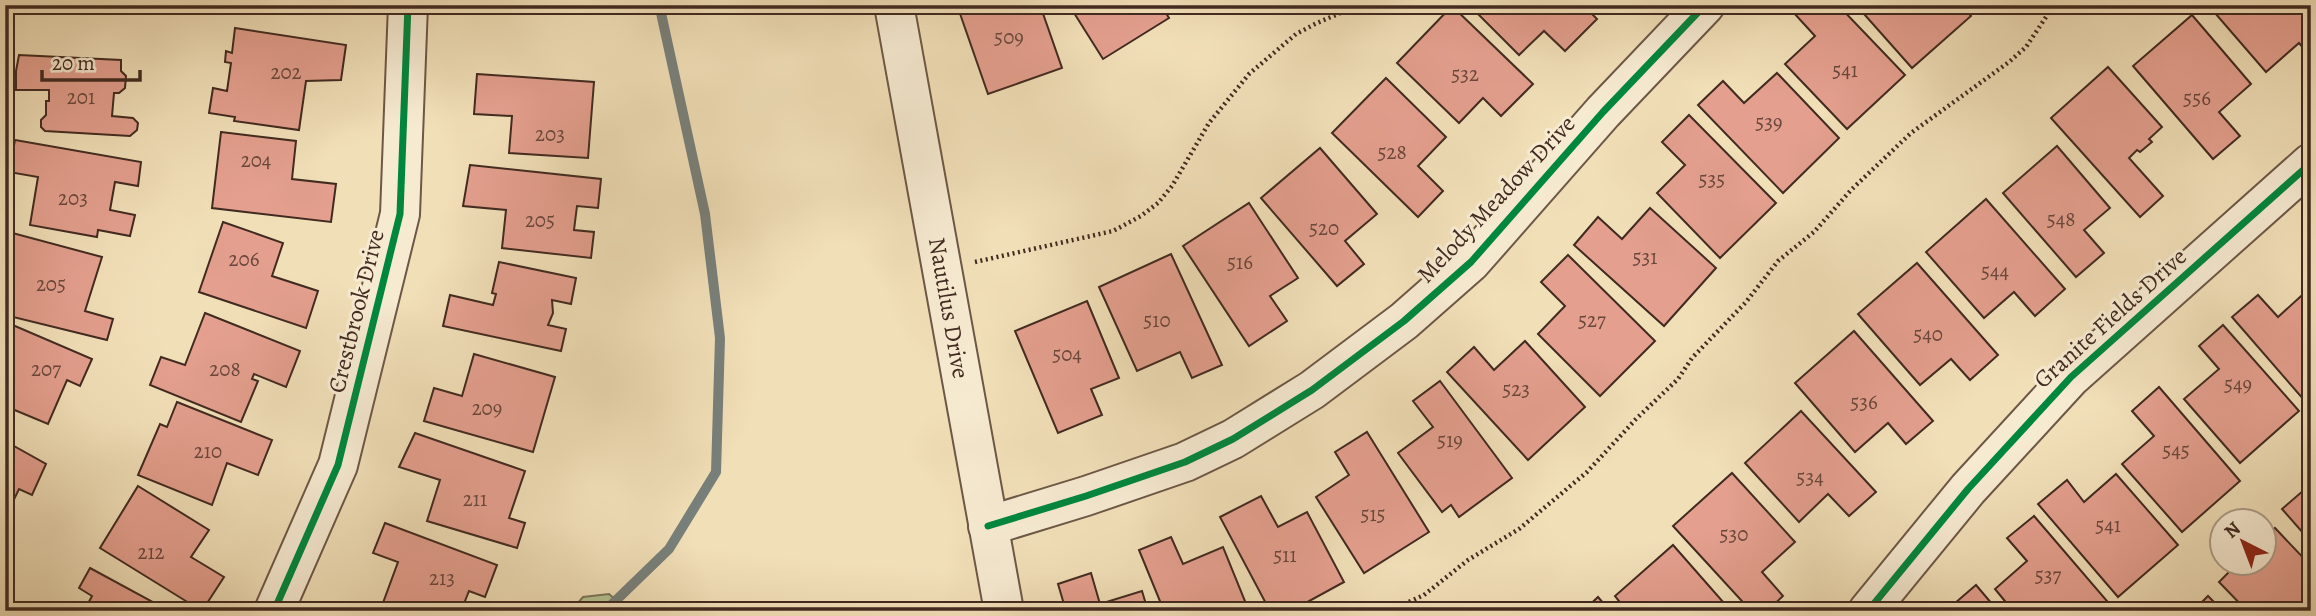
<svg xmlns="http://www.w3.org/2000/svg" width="2316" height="616" font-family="Alegreya,serif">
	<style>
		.green { fill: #b5c393; stroke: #7b765a; stroke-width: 2 }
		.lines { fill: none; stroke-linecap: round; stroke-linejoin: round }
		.stream { stroke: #78807b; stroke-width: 10 }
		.building { fill: #e49f8e; stroke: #412a20; stroke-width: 2 }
		.minor-casing { stroke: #6d5746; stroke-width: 42 }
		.path { stroke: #412a20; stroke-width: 4.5; stroke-dasharray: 2 3.5; stroke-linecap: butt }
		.minor { stroke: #f6ead1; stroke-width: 38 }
		.cycleway-casing { stroke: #f6ead1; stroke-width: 11 }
		.cycleway { stroke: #00873e; stroke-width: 7 }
		.labels { text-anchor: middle; stroke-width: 6; stroke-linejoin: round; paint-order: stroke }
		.number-label { font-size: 21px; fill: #6a473c }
		.street-label { font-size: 24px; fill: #412a20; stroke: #f6ead1 }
	</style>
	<rect width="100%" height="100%" fill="#f1dfb8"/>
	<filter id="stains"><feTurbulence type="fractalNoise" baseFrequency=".00286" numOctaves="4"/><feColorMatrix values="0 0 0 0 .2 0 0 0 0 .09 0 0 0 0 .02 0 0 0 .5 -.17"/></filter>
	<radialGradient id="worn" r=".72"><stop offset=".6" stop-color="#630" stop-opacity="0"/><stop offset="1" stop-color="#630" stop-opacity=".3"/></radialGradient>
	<polygon class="green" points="609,594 628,611 571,611 583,597"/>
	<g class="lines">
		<polyline class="stream" points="605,611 669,549 716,472 720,338 705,214 661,13"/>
	</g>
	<g class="building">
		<polygon points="957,5 1040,5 1062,68 988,94"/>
		<polygon points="1069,5 1161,5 1169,18 1103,59"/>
		<polygon points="1469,5 1583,5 1597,19 1565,51 1544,31 1519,55"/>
		<polygon points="1800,5 1838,5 1905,75 1847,129 1785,64 1815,36 1793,12"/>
		<polygon points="1856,5 1962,5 1971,16 1912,68"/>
		<polygon points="2208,5 2311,5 2311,57 2299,43 2266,72"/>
		<polygon points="1452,6 1533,84 1501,116 1483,98 1459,123 1397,63"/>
		<polygon points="2192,15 2251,84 2219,112 2240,136 2213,159 2133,66"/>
		<polygon points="235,28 346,45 341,80 306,81 299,130 234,121 235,117 209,113 213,88 227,91 231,63 225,62 226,51 232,53"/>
		<polygon points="19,55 121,60 121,71 126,76 125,88 119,93 114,93 112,116 133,118 138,123 137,130 130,136 45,131 41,127 41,120 46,115 46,101 49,101 49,90 16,90 16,71"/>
		<polygon points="2108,67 2162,127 2149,139 2152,142 2140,152 2137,150 2129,158 2163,196 2140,217 2051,118"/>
		<polygon points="1777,73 1839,138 1783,193 1698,105 1723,81 1744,103"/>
		<polygon points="477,74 594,82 588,158 509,153 512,116 474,114"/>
		<polygon points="1386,78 1446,137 1418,166 1443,191 1418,217 1332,133"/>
		<polygon points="1689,115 1776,203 1720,258 1657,193 1685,165 1662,142"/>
		<polygon points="221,132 296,141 292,179 336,184 331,222 212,208"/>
		<polygon points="15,140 141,162 138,186 115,182 110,210 135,215 130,236 98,230 97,237 30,225 38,177 9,172"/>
		<polygon points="2057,146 2110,208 2084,230 2104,253 2076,277 2003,193"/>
		<polygon points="1320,148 1377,214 1345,241 1364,264 1337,286 1261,198"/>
		<polygon points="470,165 601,179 598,208 577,206 574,230 594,232 591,258 502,248 506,210 463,206"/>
		<polygon points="1986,199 2065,289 2035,316 2014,292 1984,318 1926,252"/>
		<polygon points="1249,203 1298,278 1270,296 1287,321 1249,346 1183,246"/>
		<polygon points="1650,208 1716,268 1664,326 1574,245 1598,217 1622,239"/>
		<polygon points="223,222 283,243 272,276 318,291 306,328 199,292"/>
		<polygon points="5,231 102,257 85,311 113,319 107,340 5,315 5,297 12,271 5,269"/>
		<polygon points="1171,254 1222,365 1192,378 1180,352 1137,371 1099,287"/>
		<polygon points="1568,255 1655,341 1600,396 1538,334 1565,306 1541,282"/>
		<polygon points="499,262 576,278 571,304 552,300 553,313 548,325 566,329 561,351 443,326 450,295 493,305 496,294 492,293"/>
		<polygon points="1917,263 1998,355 1970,380 1951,359 1920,385 1858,314"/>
		<polygon points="2310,288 2311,289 2311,408 2232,317 2258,295 2278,317"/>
		<polygon points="1087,301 1119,378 1091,389 1102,415 1058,433 1015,331"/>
		<polygon points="205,313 300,351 286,387 254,374 252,379 258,381 241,422 150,385 161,357 185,365"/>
		<polygon points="8,323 92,359 80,386 67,380 48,424 5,406 5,328"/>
		<polygon points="2223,325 2299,411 2240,463 2184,399 2219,369 2199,346"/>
		<polygon points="1854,331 1933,421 1906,444 1888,423 1855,452 1795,383"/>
		<polygon points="1525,341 1585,407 1528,460 1447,372 1474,347 1494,370"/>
		<polygon points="474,354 555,377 533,452 424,421 434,388 462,396"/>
		<polygon points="1440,381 1512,478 1459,517 1451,505 1442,512 1398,453 1433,427 1413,401"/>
		<polygon points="2159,387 2240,481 2182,532 2122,464 2154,436 2132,411"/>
		<polygon points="177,402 272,440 258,475 227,463 212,505 138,475 160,424 167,427"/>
		<polygon points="1801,411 1876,492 1849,516 1828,494 1799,522 1745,463"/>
		<polygon points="1367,432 1429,532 1364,573 1316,497 1349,475 1335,452"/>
		<polygon points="415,433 525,471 509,518 525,523 517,548 427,521 440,480 399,467"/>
		<polygon points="5,441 46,464 32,495 19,489 6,516"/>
		<polygon points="1732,473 1795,542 1762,572 1783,596 1767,611 1751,611 1673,526"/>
		<polygon points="2116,474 2178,545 2118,597 2038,504 2067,480 2084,502"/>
		<polygon points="2311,484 2311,542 2282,509"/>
		<polygon points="138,486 209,530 191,557 224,577 202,611 100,548"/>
		<polygon points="1261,496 1278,527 1307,512 1344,582 1291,611 1270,611 1220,517"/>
		<polygon points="2034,516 2113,608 2109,611 2013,611 1995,589 2027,561 2007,538"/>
		<polygon points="385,523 497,565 485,597 469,591 461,611 380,611 398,562 373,553"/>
		<polygon points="2275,528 2311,566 2311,607 2307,611 2247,611 2219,582 2237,564 2264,564 2264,538"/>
		<polygon points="1171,537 1183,564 1223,547 1249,611 1164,611 1139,550"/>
		<polygon points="1673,545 1731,611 1627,611 1615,596"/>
		<polygon points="90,568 164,608 162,611 84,611 92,596 79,588"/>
		<polygon points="1091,573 1100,604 1142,591 1148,611 1066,611 1058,584"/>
		<polygon points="1976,585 1998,611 1962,611 1955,603"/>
		<polygon points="2208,596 2223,611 2193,611"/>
		<polygon points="1598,597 1610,611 1583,611"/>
	</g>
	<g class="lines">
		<g class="minor-casing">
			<g id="minor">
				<polyline points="894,5 1004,611"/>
				<polyline points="988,526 1086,496 1185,462 1233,439 1312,390 1404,321 1471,262 1603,112 1705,5"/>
				<polyline points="274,611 338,465 400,214 408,5"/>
				<polyline points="1868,611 1968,489 2071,377 2311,163"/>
			</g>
		</g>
		<g class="path">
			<polyline points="975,262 1113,231 1141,216 1158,203 1172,186 1209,123 1249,74 1296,34 1317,23 1359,5"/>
			<polyline points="1389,611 1424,595 1468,560 1519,529 1587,472 1636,419 1678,379 1692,358 1746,302 1778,261 1814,232 1851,190 1911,133 2009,62 2026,47 2054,5"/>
		</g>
		<use href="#minor" class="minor"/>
		<g class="cycleway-casing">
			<g id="cycleway">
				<polyline points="988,526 1086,496 1185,462 1233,439 1312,390 1404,321 1471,262 1603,112 1705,5"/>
				<polyline points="274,611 338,465 400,214 408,5"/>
				<polyline points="1868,611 1968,489 2071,377 2311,163"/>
			</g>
		</g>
		<use href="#cycleway" class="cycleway"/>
	</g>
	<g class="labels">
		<g class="number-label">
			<text x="1009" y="44">509</text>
			<text x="1845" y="77">541</text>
			<text x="286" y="79">202</text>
			<text x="1465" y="81">532</text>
			<text x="81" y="104">201</text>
			<text x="2197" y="105">556</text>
			<text x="1769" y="129">539</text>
			<text x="550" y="141">203</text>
			<text x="1392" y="159">528</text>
			<text x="256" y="167">204</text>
			<text x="1712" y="186">535</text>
			<text x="73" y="205">203</text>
			<text x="2061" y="226">548</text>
			<text x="540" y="227">205</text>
			<text x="1324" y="235">520</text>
			<text x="1645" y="264">531</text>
			<text x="244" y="266">206</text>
			<text x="1240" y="269">516</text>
			<text x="1995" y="278">544</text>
			<text x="51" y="291">205</text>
			<text x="1157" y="327">510</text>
			<text x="1592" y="327">527</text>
			<text x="1928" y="341">540</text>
			<text x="1067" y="361">504</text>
			<text x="46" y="376">207</text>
			<text x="225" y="376">208</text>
			<text x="2238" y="391">549</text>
			<text x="1516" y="396">523</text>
			<text x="1864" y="409">536</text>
			<text x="487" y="415">209</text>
			<text x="1450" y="447">519</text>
			<text x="2176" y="457">545</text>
			<text x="208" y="458">210</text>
			<text x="1810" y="484">534</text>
			<text x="475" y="506">211</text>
			<text x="1373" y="521">515</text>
			<text x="2108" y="532">541</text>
			<text x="1734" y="541">530</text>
			<text x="151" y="559">212</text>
			<text x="1285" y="562">511</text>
			<text x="2048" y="582">537</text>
			<text x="442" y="585">213</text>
		</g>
		<g class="street-label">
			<text transform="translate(1496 199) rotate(-47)" y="8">Melody Meadow Drive</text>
			<text transform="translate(949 308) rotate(80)" y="8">Nautilus Drive</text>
			<text transform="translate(356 311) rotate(-76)" y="8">Crestbrook Drive</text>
			<text transform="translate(2110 318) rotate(-42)" y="8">Granite Fields Drive</text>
		</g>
	</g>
	<rect width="2316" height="616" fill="none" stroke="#f1dfb8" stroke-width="28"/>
	<rect x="7" y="7" width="2302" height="602" fill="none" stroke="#412a20" stroke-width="3.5"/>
	<rect x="14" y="14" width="2288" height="588" fill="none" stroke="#412a20" stroke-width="2"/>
	<g transform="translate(2243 542) rotate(318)"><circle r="33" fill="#f6ead1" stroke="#ae9d8a" stroke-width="2"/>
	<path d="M0-5L12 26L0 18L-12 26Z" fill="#8f2418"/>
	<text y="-10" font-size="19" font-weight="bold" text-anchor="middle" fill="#412a20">N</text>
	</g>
	<path d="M42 70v10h98v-10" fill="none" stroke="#412a20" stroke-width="3.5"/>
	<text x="52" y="70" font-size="21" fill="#412a20" stroke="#f6ead1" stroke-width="5" paint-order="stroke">20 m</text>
	<rect width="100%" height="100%" filter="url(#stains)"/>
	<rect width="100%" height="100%" fill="url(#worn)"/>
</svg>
